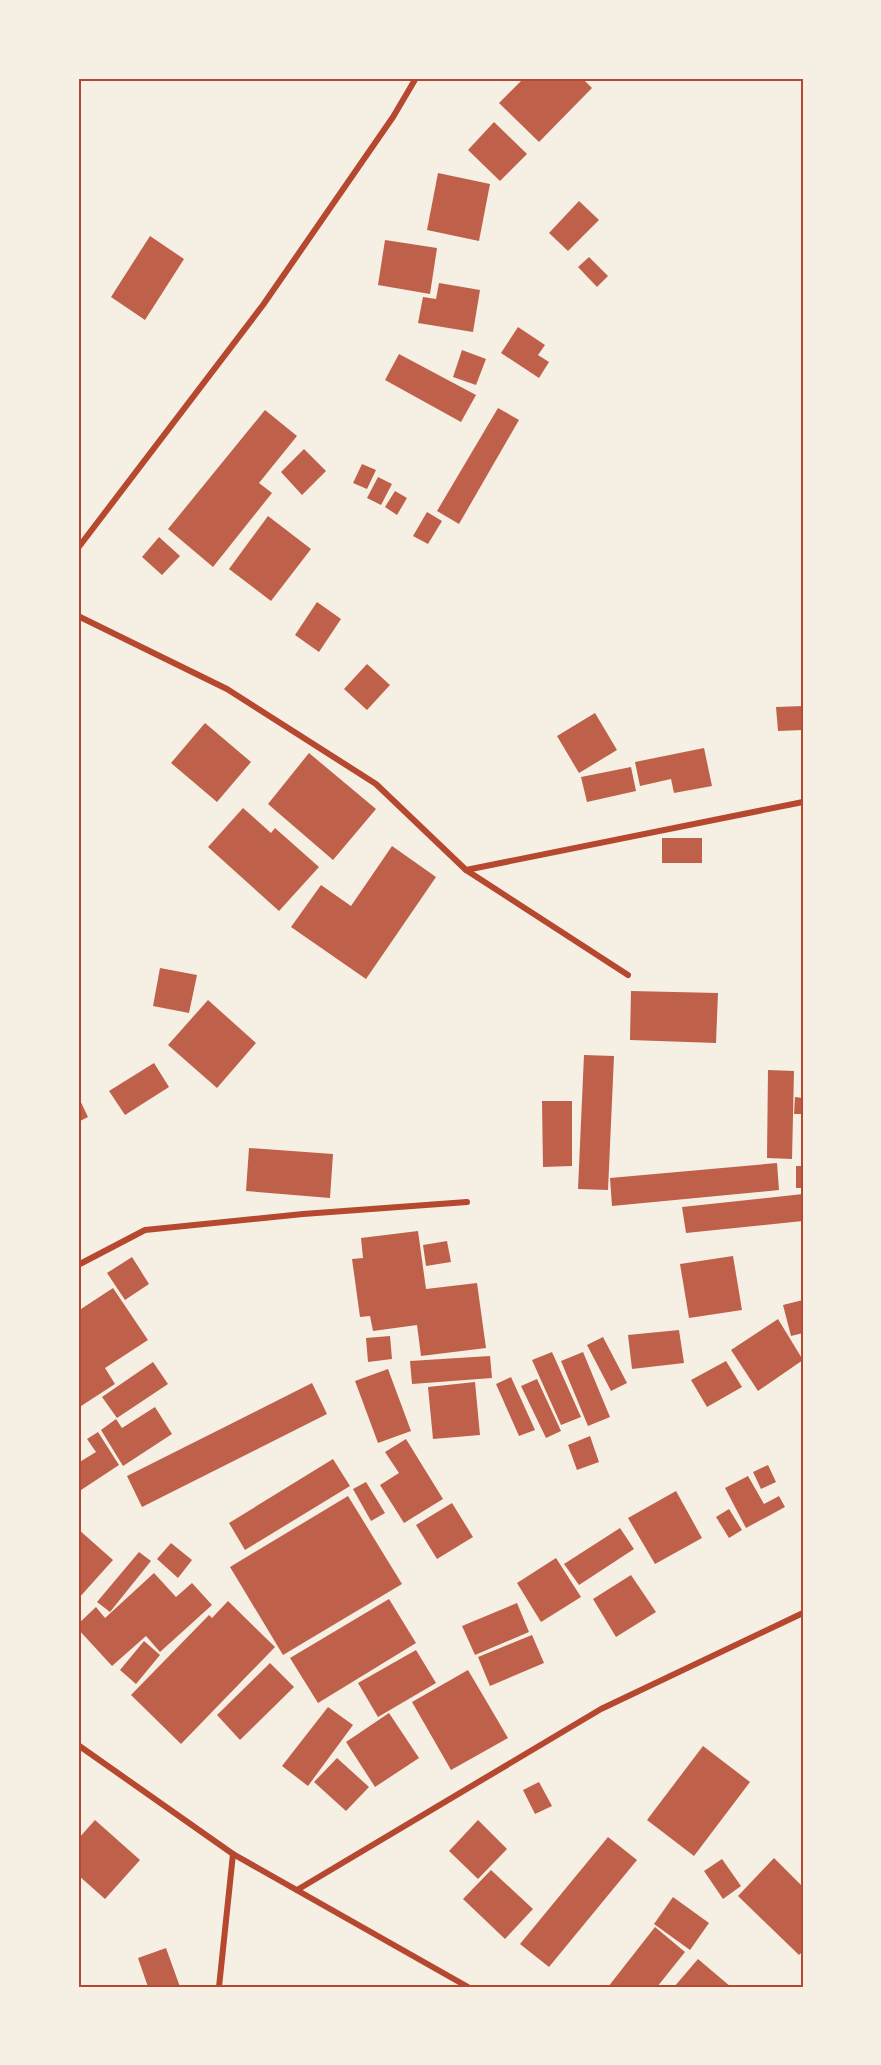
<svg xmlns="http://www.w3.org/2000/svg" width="881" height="2065" font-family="Mulish,sans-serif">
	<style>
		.building { fill: #bf614a }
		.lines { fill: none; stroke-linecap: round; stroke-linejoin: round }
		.minor { stroke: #b5482f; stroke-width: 6 }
		.neatline { fill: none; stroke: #b5482f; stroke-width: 2 }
	</style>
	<rect width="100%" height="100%" fill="#f6efe4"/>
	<g class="building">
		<polygon points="524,78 582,78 592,88 539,142 499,103"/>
		<polygon points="494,122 527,154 500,181 468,150"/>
		<polygon points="438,173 490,184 479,241 427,230"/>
		<polygon points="579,201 599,220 568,251 549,233"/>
		<polygon points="150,236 184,259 145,320 111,297"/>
		<polygon points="385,240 437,248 430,294 378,285"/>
		<polygon points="589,257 608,276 597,287 578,267"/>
		<polygon points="439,283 480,290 473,332 418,323 423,297 436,299"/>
		<polygon points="518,327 545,345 538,355 549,362 539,378 501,353"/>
		<polygon points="462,350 486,359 476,385 453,377"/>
		<polygon points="399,354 476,395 461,422 385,380"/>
		<polygon points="498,408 519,420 459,524 437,511"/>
		<polygon points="265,410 297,436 259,483 272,493 213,567 168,529"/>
		<polygon points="304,449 326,471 302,495 281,472"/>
		<polygon points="362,464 376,470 367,489 353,483"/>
		<polygon points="378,477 392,484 381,505 367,498"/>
		<polygon points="395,491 407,498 397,515 385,507"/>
		<polygon points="427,512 442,521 428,544 413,536"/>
		<polygon points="268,516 311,549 271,601 229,569"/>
		<polygon points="159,537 180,556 162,575 142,557"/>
		<polygon points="317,602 341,619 319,652 295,635"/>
		<polygon points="367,664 390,685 367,710 344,689"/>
		<polygon points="803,706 803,730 778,731 776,707"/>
		<polygon points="595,713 617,750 579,773 557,736"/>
		<polygon points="205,723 251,762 217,802 171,763"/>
		<polygon points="704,748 712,786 674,793 671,779 640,786 635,762"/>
		<polygon points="309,753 376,809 333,860 268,804"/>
		<polygon points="631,767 636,791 587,802 581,777"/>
		<polygon points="243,808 271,833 275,828 319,867 279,911 208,847"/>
		<rect x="662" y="838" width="40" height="25"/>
		<polygon points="392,846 436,877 366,979 291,927 321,885 351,906"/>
		<polygon points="160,968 197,975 189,1013 153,1006"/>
		<polygon points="631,991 718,993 716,1043 630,1040"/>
		<polygon points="208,1000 256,1043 217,1088 168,1045"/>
		<polygon points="584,1055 614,1056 608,1190 578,1189"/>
		<polygon points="154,1063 169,1087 125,1115 109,1091"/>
		<polygon points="768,1070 794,1071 792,1159 767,1158"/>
		<polygon points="78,1096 88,1117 78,1122"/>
		<polygon points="795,1097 803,1098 803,1114 794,1114"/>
		<polygon points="542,1101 572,1101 572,1166 543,1167"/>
		<polygon points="249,1148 333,1154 330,1198 246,1191"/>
		<polygon points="777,1163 779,1190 612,1206 610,1178"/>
		<rect x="796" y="1166" width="7" height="22"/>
		<polygon points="803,1194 803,1221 686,1233 682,1207"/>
		<polygon points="418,1231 426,1289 477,1283 486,1348 421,1356 417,1325 373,1331 370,1316 360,1317 352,1259 363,1258 361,1238"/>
		<polygon points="447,1241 451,1262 426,1266 423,1245"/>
		<polygon points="733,1256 742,1310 689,1318 680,1264"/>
		<polygon points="132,1257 149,1284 125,1300 107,1273"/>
		<polygon points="113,1288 148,1340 105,1368 115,1384 78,1408 78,1311"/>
		<polygon points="803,1300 803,1333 791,1336 783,1305"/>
		<polygon points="778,1319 803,1360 758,1391 731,1350"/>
		<polygon points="679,1330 684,1363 632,1369 628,1335"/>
		<polygon points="390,1336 392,1359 368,1362 366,1338"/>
		<polygon points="603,1337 627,1383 611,1391 587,1345"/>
		<polygon points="552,1352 581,1417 561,1425 532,1360"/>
		<polygon points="583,1352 610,1417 588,1426 561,1361"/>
		<polygon points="490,1356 492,1378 412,1384 410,1361"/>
		<polygon points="726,1361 742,1387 707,1407 691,1380"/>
		<polygon points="153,1362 168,1384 117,1418 102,1397"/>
		<polygon points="388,1369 411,1431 378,1443 355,1381"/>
		<polygon points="511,1377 535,1430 519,1436 496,1384"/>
		<polygon points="537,1379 561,1431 546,1438 521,1386"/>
		<polygon points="475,1382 480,1435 433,1439 428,1387"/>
		<polygon points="312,1383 327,1414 142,1507 127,1476"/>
		<polygon points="155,1407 172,1434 123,1466 101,1430 116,1419 122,1428"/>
		<polygon points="98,1432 119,1465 78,1492 78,1463 96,1452 87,1439"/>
		<polygon points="590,1436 599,1462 577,1470 568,1445"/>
		<polygon points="406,1439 443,1499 404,1523 380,1485 399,1473 385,1452"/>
		<polygon points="333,1459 350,1486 245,1550 229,1523"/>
		<polygon points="768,1465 776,1482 761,1489 753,1472"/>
		<polygon points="748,1476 764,1504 779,1496 785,1507 746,1528 725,1488"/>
		<polygon points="366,1482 385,1513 371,1521 353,1489"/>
		<polygon points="676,1491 702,1538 655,1564 628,1518"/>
		<polygon points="348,1496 402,1584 283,1655 230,1567"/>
		<polygon points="452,1503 473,1537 437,1559 416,1525"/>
		<polygon points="729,1509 742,1530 729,1538 716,1517"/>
		<polygon points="620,1528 634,1549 579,1585 564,1564"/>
		<polygon points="78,1529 113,1560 78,1599"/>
		<polygon points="171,1543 192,1560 178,1578 157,1559"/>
		<polygon points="139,1552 151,1561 110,1612 97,1602"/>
		<polygon points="556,1558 581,1597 541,1622 517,1583"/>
		<polygon points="154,1573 176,1597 192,1583 212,1605 160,1652 146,1636 112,1666 78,1629 78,1624 96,1607 105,1618"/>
		<polygon points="631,1575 656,1612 616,1637 593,1599"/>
		<polygon points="389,1599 416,1643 318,1703 290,1658"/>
		<polygon points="228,1601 275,1647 181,1744 131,1695 209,1615 212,1618"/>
		<polygon points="517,1603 529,1632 475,1655 462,1626"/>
		<polygon points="532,1635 544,1663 490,1686 478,1657"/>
		<polygon points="144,1641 160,1655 136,1684 120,1670"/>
		<polygon points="416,1650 436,1683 378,1717 358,1683"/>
		<polygon points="270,1663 294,1687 240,1740 217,1715"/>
		<polygon points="468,1670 508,1738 451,1770 412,1702"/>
		<polygon points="328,1707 353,1725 308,1786 282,1766"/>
		<polygon points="389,1713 419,1758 375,1787 346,1742"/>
		<polygon points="703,1746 750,1782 694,1856 647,1820"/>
		<polygon points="337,1758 369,1787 346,1811 314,1782"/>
		<polygon points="539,1782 552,1806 535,1814 523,1790"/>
		<polygon points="95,1820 140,1860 105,1899 78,1875 78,1839"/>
		<polygon points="478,1820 507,1849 478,1879 449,1851"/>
		<polygon points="608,1837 637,1860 549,1967 520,1944"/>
		<polygon points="774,1858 803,1887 803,1951 799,1955 738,1896"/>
		<polygon points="722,1859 741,1886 723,1899 704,1871"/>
		<polygon points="491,1870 533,1909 505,1939 463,1899"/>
		<polygon points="673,1897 709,1923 690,1950 654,1924"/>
		<polygon points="655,1927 685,1952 657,1987 608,1987"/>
		<polygon points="166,1948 180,1987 148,1987 138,1958"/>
		<polygon points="698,1959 731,1987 674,1987"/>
	</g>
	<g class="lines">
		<g class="minor">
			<polyline points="78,548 263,305 393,117 416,78"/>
			<polyline points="78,616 227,689 376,784 466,870 628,975"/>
			<polyline points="466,870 803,802"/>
			<polyline points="78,1265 145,1230 303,1214 467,1202"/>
			<polyline points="78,1745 233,1854 468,1987"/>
			<polyline points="297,1890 601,1709 803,1613"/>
			<polyline points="219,1987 233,1854"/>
		</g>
	</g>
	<rect width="881" height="2065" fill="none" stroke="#f6efe4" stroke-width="159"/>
	<rect x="80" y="80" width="722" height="1906" class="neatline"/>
</svg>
